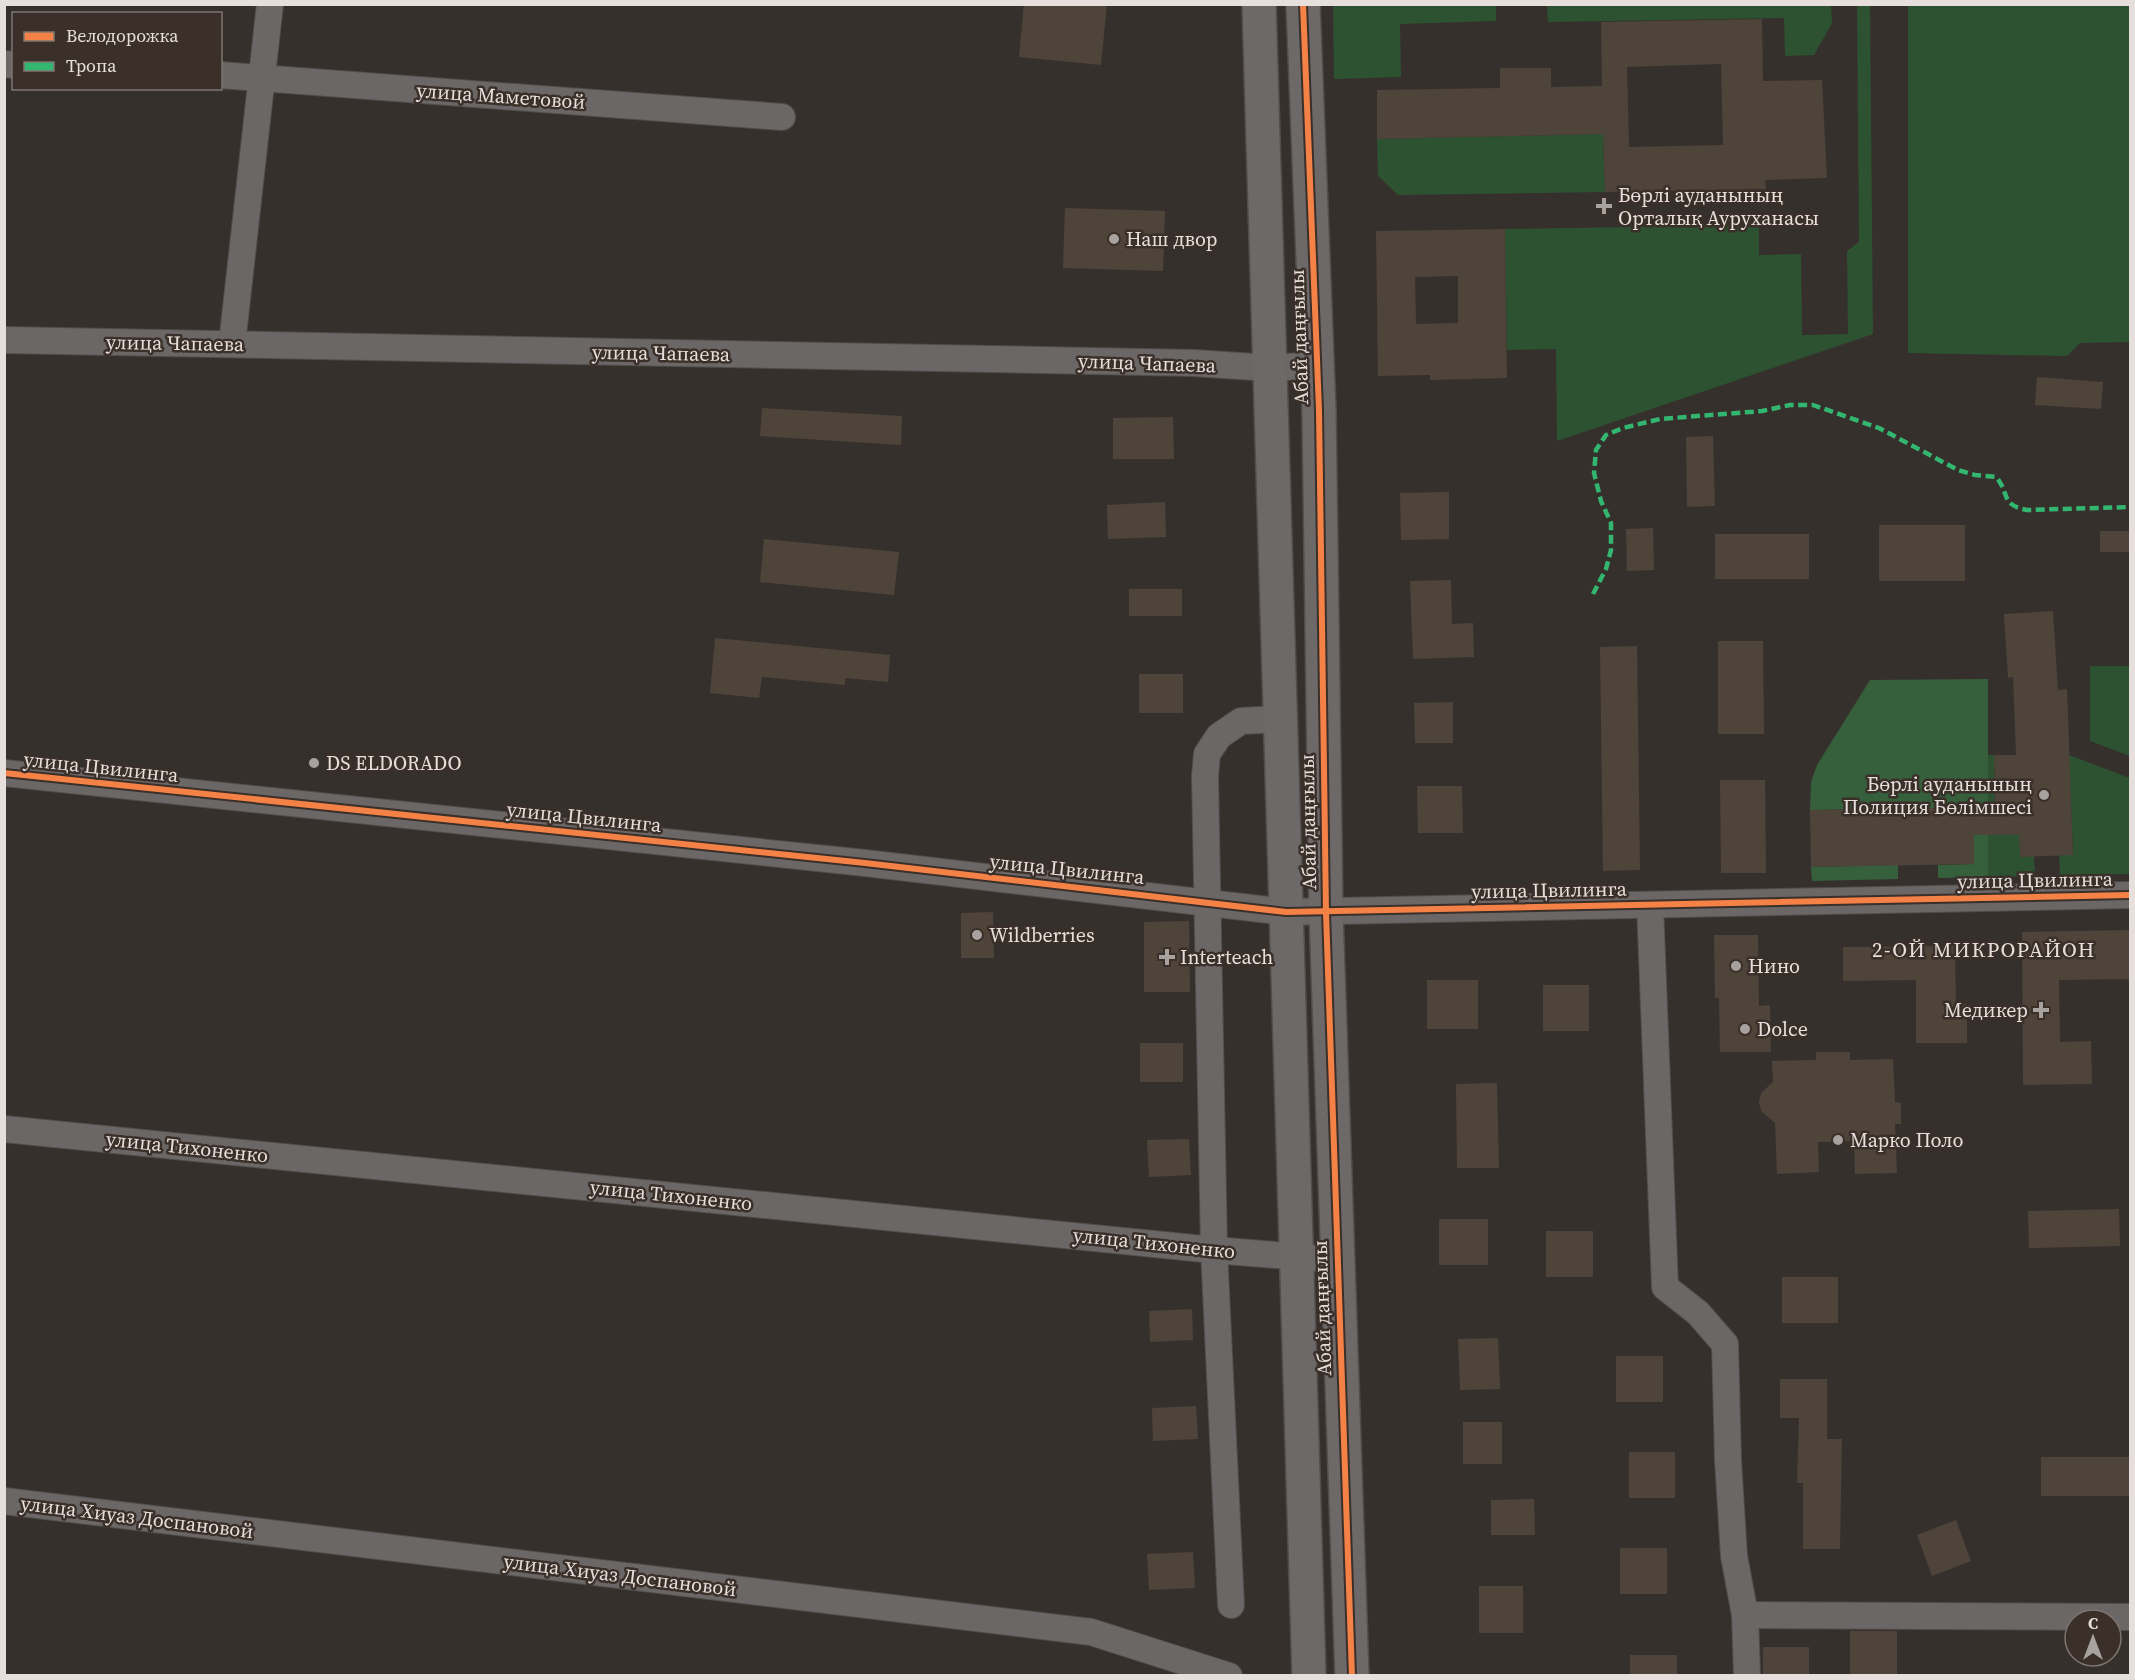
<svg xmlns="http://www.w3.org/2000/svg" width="2135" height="1680" font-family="'Source Serif 4',serif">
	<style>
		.green { fill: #2d5232 }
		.forest { fill: #365f3b }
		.building { fill: #4e4439; fill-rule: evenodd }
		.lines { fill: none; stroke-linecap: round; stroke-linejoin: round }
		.street-casing { stroke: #514d4a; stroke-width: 28 }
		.secondary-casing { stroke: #514d4a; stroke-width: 36 }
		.street { stroke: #6b6767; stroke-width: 26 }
		.secondary { stroke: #6d6968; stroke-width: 33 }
		.quiet { stroke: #33b770; stroke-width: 4.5; stroke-dasharray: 9 4.5; stroke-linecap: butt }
		.cycleway-casing { stroke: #3a2f29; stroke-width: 10 }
		.cycleway { stroke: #f48246; stroke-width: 6 }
		.poi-dot { fill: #a8a29e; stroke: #3a2f29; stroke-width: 2 }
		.labels { text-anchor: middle; stroke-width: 5; stroke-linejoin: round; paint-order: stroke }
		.street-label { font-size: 20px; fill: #e6dfdb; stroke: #3a2f29 }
		.poi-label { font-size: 20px; fill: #e6dfdb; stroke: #3a2f29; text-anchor: start }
		.neighbourhood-label { font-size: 21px; letter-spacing: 1.5px; fill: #e6dfdb; stroke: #3a2f29 }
	</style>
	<rect width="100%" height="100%" fill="#36302d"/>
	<g class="green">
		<polygon points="1333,5 1496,5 1496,21 1400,24 1401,77 1334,79"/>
		<polygon points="1547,5 1831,5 1832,23 1814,55 1785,56 1784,18 1548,22"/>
		<polygon points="1857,5 1870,5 1873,334 1557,441 1556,349 1507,350 1505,229 1759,225 1759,255 1801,254 1802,335 1848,334 1847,251 1859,242"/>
		<polygon points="1908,5 2130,5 2130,440 2129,342 2080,343 2067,356 1908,353"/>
		<polygon points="1603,134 1605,192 1398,195 1378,176 1377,139"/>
		<polygon points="2090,666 2130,666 2130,756 2090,741"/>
		<polygon points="1988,755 1994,755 1995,835 2019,835 2034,856 2035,876 1988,877"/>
		<polygon points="2069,755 2130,778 2130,874 2060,875 2059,855 2073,854"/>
	</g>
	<g class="forest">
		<polygon points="1988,679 1988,877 1938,878 1938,865 1974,864 1973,808 1810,810 1811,782 1817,765 1870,680"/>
		<polygon points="1898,865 1898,879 1812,881 1811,867"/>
	</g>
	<g class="building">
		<polygon points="1024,4 1107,4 1101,65 1019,57"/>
		<path d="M1762 19 1763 81 1822 80 1827 178 1765 180 1766 189 1605 192 1603 134 1377 139V90L1500 88V68H1551V87L1602 86 1601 22ZM1721 64 1723 145 1629 147 1627 67Z"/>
		<polygon points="1065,208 1165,211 1163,271 1063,268"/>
		<path d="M1505 229 1507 378 1430 380V375L1378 376 1376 231ZM1458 276V323L1416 324 1415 277Z"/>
		<polygon points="2037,377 2103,382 2101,409 2035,405"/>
		<polygon points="762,408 902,416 901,445 760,436"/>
		<polygon points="1173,417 1174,459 1113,459 1113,418"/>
		<polygon points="1713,436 1715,506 1687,507 1686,437"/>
		<polygon points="1449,492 1449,539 1401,540 1400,493"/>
		<polygon points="1165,502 1166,537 1108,539 1107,505"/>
		<rect x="1879" y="525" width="86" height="56"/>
		<polygon points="1653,528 1654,570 1627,571 1626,529"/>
		<rect x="2100" y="531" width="30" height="21"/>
		<rect x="1715" y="534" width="94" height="45"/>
		<polygon points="764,539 899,552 894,595 760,582"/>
		<polygon points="1451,580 1452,624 1473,623 1474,657 1413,659 1410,581"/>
		<rect x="1129" y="589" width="53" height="27"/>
		<polygon points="2053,611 2058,690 2067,689 2073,855 2020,857 2019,835 1974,835 1974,864 1811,867 1810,810 1995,807 1994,755 2016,755 2013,677 2008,678 2004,614"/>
		<polygon points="715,638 890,655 888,682 845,678 845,685 762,677 759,698 710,693"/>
		<polygon points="1718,641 1763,641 1764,734 1718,734"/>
		<polygon points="1637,646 1640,870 1603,871 1600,647"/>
		<rect x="1139" y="674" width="44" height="39"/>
		<polygon points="1453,702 1453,743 1415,743 1414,703"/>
		<polygon points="1720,780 1765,780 1766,873 1721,873"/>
		<polygon points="1417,786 1462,786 1463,833 1418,833"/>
		<polygon points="993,912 994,958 961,958 961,913"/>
		<polygon points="1189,921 1190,992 1144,992 1144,922"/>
		<polygon points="2130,930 2130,979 2059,980 2060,1042 2091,1041 2092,1084 2023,1085 2022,932"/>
		<polygon points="1714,935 1758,935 1759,1006 1770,1005 1771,1052 1720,1052 1719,998 1715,998"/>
		<polygon points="1955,946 1956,1004 1967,1004 1967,1043 1916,1043 1916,980 1843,981 1843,947"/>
		<rect x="1427" y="980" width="51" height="49"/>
		<rect x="1543" y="985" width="46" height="46"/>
		<rect x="1140" y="1043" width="43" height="39"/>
		<polygon points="1816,1052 1850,1052 1850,1060 1893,1059 1895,1102 1901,1103 1901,1124 1895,1124 1897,1173 1855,1174 1854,1141 1818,1142 1819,1172 1777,1174 1775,1123 1761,1111 1759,1102 1761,1093 1773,1082 1772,1061 1816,1060"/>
		<polygon points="1497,1083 1499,1168 1457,1168 1456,1084"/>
		<polygon points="1189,1139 1191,1175 1149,1177 1147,1140"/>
		<polygon points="2119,1209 2120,1246 2029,1248 2028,1211"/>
		<rect x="1439" y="1219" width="49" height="46"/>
		<rect x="1546" y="1231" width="47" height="46"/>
		<rect x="1782" y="1277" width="56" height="46"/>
		<polygon points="1192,1309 1193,1340 1150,1342 1149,1311"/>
		<polygon points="1498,1338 1500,1389 1460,1390 1458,1339"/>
		<rect x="1616" y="1356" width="47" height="46"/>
		<polygon points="1780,1379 1827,1379 1827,1439 1842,1439 1840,1549 1803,1549 1803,1483 1797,1483 1799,1418 1780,1418"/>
		<polygon points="1196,1406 1198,1439 1153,1441 1152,1408"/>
		<rect x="1463" y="1422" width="39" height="42"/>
		<rect x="1629" y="1452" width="46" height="46"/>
		<rect x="2041" y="1457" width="89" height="39"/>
		<polygon points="1534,1499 1535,1535 1491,1535 1491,1500"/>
		<polygon points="1956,1520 1971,1561 1932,1576 1917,1535"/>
		<rect x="1620" y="1548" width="47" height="46"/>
		<polygon points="1193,1552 1195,1588 1149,1590 1147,1554"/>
		<rect x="1479" y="1586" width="44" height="47"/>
		<rect x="1850" y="1631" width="47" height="45"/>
		<rect x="1763" y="1647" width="46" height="29"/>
		<rect x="1630" y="1655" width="47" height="21"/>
	</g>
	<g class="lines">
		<g class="street-casing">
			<g id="street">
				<polyline points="4,64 14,65"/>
				<polyline points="220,75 782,117"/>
				<polyline points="4,340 1194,363 1270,368 1317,365"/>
				<polyline points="232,344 270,4"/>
				<polyline points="4,773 865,863 1286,912 2130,895"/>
				<polyline points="1650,905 1665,1287 1698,1313 1725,1344 1728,1460 1734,1556 1745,1615 1747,1676"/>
				<polyline points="4,1129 1214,1250 1337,1260"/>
				<polyline points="4,1501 1091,1632 1229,1676"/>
				<polyline points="1231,1605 1214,1250 1205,776 1207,754 1219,736 1241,721 1279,719"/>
				<polyline points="1745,1615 2130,1617"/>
			</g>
		</g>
		<g class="secondary-casing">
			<g id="secondary">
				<polyline points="1259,4 1309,1676"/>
				<polyline points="1303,4 1319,410 1326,912 1352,1676"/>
			</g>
		</g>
		<use href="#street" class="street"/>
		<use href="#secondary" class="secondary"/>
		<path class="quiet" d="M1593 594 1606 569 1611 550V523L1601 501 1594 473 1596 450 1606 435 1623 428 1660 419 1762 411 1790 405H1813L1879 428 1958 470 1975 475 1996 477C2010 493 2000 505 2027 510L2130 507"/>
		<g class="cycleway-casing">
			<g id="cycleway">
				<polyline points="1303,4 1319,410 1326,912 1352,1676"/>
				<polyline points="4,773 865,863 1286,912 2130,895"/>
			</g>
		</g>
		<use href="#cycleway" class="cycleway"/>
	</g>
	<g class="poi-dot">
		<path d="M1601 197h6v6h6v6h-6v6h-6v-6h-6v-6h6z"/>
		<circle cx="1114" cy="239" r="6"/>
		<circle cx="314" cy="763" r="6"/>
		<circle cx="2044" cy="795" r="6"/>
		<circle cx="977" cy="935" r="6"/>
		<path d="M1164 948h6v6h6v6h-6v6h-6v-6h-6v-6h6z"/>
		<circle cx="1736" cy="966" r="6"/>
		<path d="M2038 1001h6v6h6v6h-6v6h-6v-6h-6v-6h6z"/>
		<circle cx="1745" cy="1029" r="6"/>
		<circle cx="1838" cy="1140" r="6"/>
	</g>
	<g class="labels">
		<g class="street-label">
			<text transform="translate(501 96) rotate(4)" y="7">улица Маметовой</text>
			<text transform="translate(1299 337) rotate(-92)" y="7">Абай даңғылы</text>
			<text transform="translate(175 343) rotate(1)" y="7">улица Чапаева</text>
			<text transform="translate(661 353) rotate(1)" y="7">улица Чапаева</text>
			<text transform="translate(1147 363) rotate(2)" y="7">улица Чапаева</text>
			<text transform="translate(101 767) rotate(6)" y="7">улица Цвилинга</text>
			<text transform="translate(584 817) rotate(6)" y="7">улица Цвилинга</text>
			<text transform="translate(1308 822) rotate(-91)" y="7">Абай даңғылы</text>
			<text transform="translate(1067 869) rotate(6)" y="7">улица Цвилинга</text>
			<text transform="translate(2035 880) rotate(-1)" y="7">улица Цвилинга</text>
			<text transform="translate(1549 890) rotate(-1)" y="7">улица Цвилинга</text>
			<text transform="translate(187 1147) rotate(6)" y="7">улица Тихоненко</text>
			<text transform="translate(671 1195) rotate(6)" y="7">улица Тихоненко</text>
			<text transform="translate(1154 1243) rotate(6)" y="7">улица Тихоненко</text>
			<text transform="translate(1322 1308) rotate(-92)" y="7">Абай даңғылы</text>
			<text transform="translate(137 1517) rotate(7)" y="7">улица Хиуаз Доспановой</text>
			<text transform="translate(620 1575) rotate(7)" y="7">улица Хиуаз Доспановой</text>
		</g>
		<g class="poi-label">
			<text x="1618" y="202">Бөрлі ауданының<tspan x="1618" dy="23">Орталық Ауруханасы</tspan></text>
			<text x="1126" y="246">Наш двор</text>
			<text x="326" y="770">DS ELDORADO</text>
			<text x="2032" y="791" text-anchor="end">Бөрлі ауданының<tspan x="2032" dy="23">Полиция Бөлімшесі</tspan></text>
			<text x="989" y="942">Wildberries</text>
			<text x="1180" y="964">Interteach</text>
			<text x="1748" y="973">Нино</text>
			<text x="2028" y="1017" text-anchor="end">Медикер</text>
			<text x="1757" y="1036">Dolce</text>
			<text x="1850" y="1147">Марко Поло</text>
		</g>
		<g class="neighbourhood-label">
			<text x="1984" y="957">2-ОЙ МИКРОРАЙОН</text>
		</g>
	</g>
	<rect width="2135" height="1680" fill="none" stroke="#e6dfdb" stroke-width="12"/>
	<rect x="12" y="12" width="210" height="78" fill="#3a2f29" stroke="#7f7570" stroke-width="1.5"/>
	<rect x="24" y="32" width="30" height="9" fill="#f48246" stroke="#7f7570" stroke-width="1.5"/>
	<text x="66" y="42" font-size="18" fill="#e6dfdb">Велодорожка</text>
	<rect x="24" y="62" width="30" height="9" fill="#33b770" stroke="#7f7570" stroke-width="1.5"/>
	<text x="66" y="72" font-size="18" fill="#e6dfdb">Тропа</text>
	<g transform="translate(2093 1638)"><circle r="28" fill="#3a2f29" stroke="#7f7570" stroke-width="1.5"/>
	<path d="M0-4.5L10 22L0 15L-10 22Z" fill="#a8a29e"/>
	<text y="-9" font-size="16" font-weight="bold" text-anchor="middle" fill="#e6dfdb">С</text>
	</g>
</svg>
